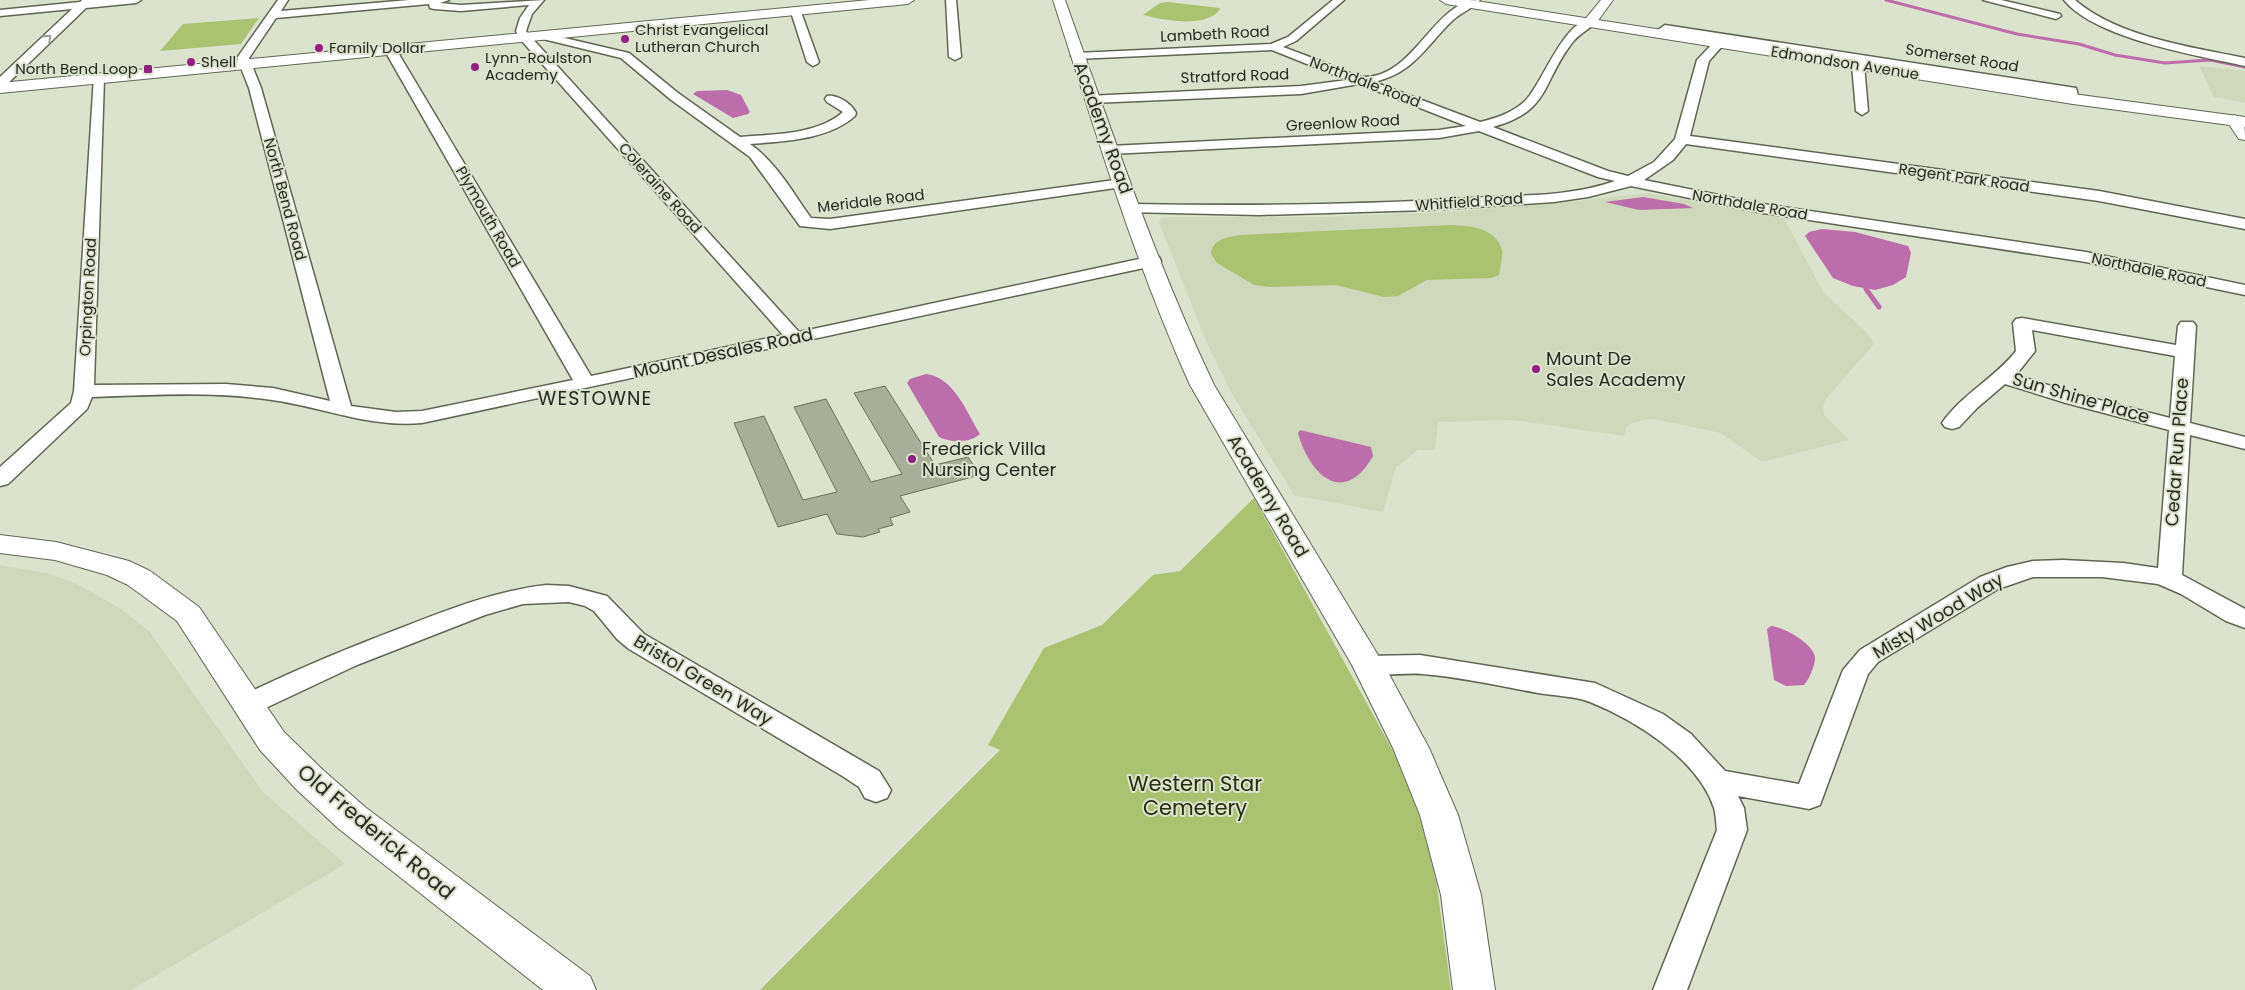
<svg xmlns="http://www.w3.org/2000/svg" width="2245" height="990" font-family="Poppins,sans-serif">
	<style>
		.built { fill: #cfd7bc }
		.green { fill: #abc370 }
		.water { fill: #bb6eaa }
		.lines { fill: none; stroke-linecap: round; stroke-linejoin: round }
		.stream-far1 { stroke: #bb6eaa; stroke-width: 3 }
		.stream { stroke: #bb6eaa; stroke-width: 5 }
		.building { fill: #a7ae9a; stroke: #6c725f }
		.minor-casing { stroke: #616654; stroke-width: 3 }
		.tertiary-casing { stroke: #616654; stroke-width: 2 }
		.secondary-casing { stroke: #616654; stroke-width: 2 }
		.minor { fill: #fff; fill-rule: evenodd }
		.tertiary { fill: #fff; fill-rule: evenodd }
		.secondary { fill: #fff; fill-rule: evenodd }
		.oneway { stroke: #9e9f9c }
		.poi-dot { fill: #912080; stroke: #dbe2cd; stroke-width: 2 }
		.labels { text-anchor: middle; stroke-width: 4; stroke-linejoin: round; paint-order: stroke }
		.far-poi-label { font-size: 15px; fill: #272a22; stroke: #dbe2cd; text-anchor: start }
		.far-street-label { font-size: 15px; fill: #272a22; stroke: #dbe2cd }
		.street-label { font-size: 18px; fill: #272a22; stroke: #dbe2cd }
		.poi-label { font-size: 18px; fill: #272a22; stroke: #dbe2cd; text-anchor: start }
		.neighbourhood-label { font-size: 19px; letter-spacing: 1px; fill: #272a22; stroke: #dbe2cd }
		.near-park-label { font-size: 21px; fill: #262f07; stroke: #dbe2cd }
		.near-street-label { font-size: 21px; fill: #272a22; stroke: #dbe2cd }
	</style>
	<rect width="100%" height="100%" fill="#dbe2cd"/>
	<g class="built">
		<polygon points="2199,66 2245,71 2245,103 2214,97"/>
		<polygon points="1648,193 1784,218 1823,292 1866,332 1872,340 1873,345 1825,400 1823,408 1824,415 1849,440 1762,462 1721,433 1659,420 1648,419 1632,423 1626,428 1624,436 1514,420 1438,422 1435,450 1418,450 1396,467 1383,512 1294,495 1231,392 1207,343 1159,222 1162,218 1170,217 1325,217 1446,212 1561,203"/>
		<polygon points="0,565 47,573 79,585 121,609 149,631 263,792 345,864 131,990 0,990"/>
	</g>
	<g class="green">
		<path d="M1168 2 1219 8 1220 9C1207 29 1162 20 1143 15L1160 3Z"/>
		<polygon points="259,18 241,44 160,51 183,24"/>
		<path d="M1452 225C1470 226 1498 228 1502 251 1503 258 1500 267 1499 275L1491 278 1427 280 1398 296 1384 297 1336 285 1270 287 1254 285 1217 263 1211 254C1212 239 1228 237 1240 235Z"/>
		<polygon points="1254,498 1393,751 1419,815 1436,880 1451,990 760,990 1000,750 988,745 1044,648 1102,625 1153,575 1180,571"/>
	</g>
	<g class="water">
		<polygon points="727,90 741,95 750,112 748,114 733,118 693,94 697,91"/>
		<polygon points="1643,197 1684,204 1693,208 1639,210 1605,202"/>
		<polygon points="1822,229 1855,232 1908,246 1911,253 1906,277 1893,285 1875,290 1853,286 1833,278 1805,236 1809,232"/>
		<path d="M926 374C954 377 967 413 980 434 970 443 951 443 939 437L907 383 910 379Z"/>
		<path d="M1300 430 1371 447 1373 456C1344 507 1310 476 1298 433Z"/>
		<path d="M1771 626C1784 627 1814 644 1815 658 1815 666 1809 679 1804 685L1786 686 1774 680 1767 629Z"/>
	</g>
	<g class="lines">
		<polyline class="stream-far1" points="1886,0 2017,34 2079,44 2115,55 2165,63 2210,60 2245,67"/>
		<polyline class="stream" points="1866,289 1879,307"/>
	</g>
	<polygon class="building" points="885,386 935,465 968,457 980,475 900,496 910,512 890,518 893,525 878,529 880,532 863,537 837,534 827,514 778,527 734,423 764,416 803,500 837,492 794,407 826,399 871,482 902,474 854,393"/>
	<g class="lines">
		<g class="minor-casing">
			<g id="minor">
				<polygon points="82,0 141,0 136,3 86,8 4,87 0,88 0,77 72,9 0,16 0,10 80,2"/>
				<path d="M278 0H288L281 11 409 0H449L440 3 461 5 544 0 532 14 526 31 530 36 799 332 1153 256 1159 257 1161 261 1159 265 1153 266 422 423C370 428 322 407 272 400 212 391 152 395 92 397L87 409 8 484 0 486V467L71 403 74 391 94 76H102L104 79 94 385 226 384 273 388 330 401 249 88 237 58ZM429 4 430 8 434 9 461 11 529 5 520 18 516 31 521 40 783 335 591 376 397 51 391 48 385 51 573 380 422 411 396 412 351 406 261 88 249 58 276 18Z"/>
				<polygon points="946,0 956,0 961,57 955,60 949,57"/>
				<path d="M1333 0H1344L1296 41 1283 47C1302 54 1321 61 1340 69 1347 71 1355 76 1362 77 1415 79 1433 0 1480 0 1472 9 1460 13 1452 21 1425 47 1414 73 1374 82L1480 122C1497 118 1512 113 1525 101 1541 87 1566 14 1593 21V25C1586 31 1577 36 1572 43 1541 83 1551 111 1493 127L1608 171 1628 176 1654 162 1675 139 1697 60 1715 41 1719 40 1668 32 1663 36H1655V32L1665 25 2076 88 2079 99 2073 103 2069 102 2066 94 1720 40 1725 43 1709 61 1690 136 2099 191 2245 219V229L2099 201 1686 144 1673 160 1644 180 1763 204 2086 252 2245 285V295L2086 262 1763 213 1631 186 1588 197 1554 202 1427 210 1259 215 1127 212 1124 209 1132 204C1246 206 1359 205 1472 198 1519 195 1570 197 1615 181L1598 177 1479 131 1439 138 1110 154 1103 150 1110 146 1439 130 1466 126 1359 84 1301 94 1092 103 1086 99 1088 96 1301 86 1347 80 1272 50 1077 59 1071 56 1077 53 1271 44 1288 37Z"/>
				<polygon points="1983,0 2001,0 2060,14 2061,16 2056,19"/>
				<path d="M2064 0H2075C2118 37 2191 47 2245 58V66C2196 55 2096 39 2064 0Z"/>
				<polygon points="796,9 801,12 819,62 817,64 813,66 807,62 791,12"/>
				<path d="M543 33 629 53 678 93 740 137C773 134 817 135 843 112L827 102 825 99 827 96C837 94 852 104 856 113L855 116C828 140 785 141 750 144 776 162 793 193 811 218L830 219 1122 179 1129 183 1122 187 830 229 800 226 750 157 670 99 621 58 539 38V34Z"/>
				<polygon points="1858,61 1864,65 1868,111 1862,115 1856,111 1852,65"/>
				<path d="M2022 318 2176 345 2178 326 2181 322H2193L2196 326 2190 423 2245 437V449L2190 435 2182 575 2245 609V628L2226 621 2181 594 2158 584 2102 577H2033L1998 589 1878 662 1868 674 1820 805 1809 809 1738 796 1744 808 1747 830 1687 990H1653L1717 830C1716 823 1716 814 1714 808 1698 759 1635 720 1590 702 1575 696 1555 696 1538 693 1500 686 1461 677 1422 674 1401 672 1379 678 1359 672L1355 665 1359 658 1368 656 1420 655 1595 683 1663 714 1691 734 1725 771 1799 784 1843 670 1860 650 1980 577 2007 567 2033 561 2063 560 2123 563 2158 568 2169 430 2066 403 2005 384 1977 408 1959 427 1952 429 1945 427 1942 423C1962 394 1995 378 2016 351L2013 323 2016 319ZM2032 330 2175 356 2170 418 2080 395 2016 375 2035 351Z"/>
				<path d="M546 585 569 586 607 596 644 634 879 771 891 790 887 798 876 802 865 798 859 787 844 777 629 649 617 639 594 611 585 606 569 602 523 604 485 615 357 665 257 712 247 715 237 712 233 705 237 698C291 672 345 649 401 628 449 609 495 591 546 585Z"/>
			</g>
		</g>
		<g class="tertiary-casing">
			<g id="tertiary">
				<polygon points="1601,0 1613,0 1594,26 1584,26 1582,23"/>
				<path d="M2234 115C2245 118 2245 129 2245 140L2239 139 2226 120Z"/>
				<polygon points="0,535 56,542 129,561 150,571 199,607 284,732 323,770 365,807 590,976 596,990 543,990 339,829 297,790 260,750 177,621 128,585 107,575 55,560 0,553"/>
			</g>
		</g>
		<g class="secondary-casing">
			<g id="secondary">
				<polygon points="869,0 914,0 908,4 0,93 0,83"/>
				<path d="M1053 0H1065C1111 129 1155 261 1214 385L1384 665 1429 748 1458 815 1481 895 1495 990H1453L1441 895 1420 815 1393 748 1352 665 1190 385C1134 261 1095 129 1053 0Z"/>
				<polygon points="1440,0 1470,0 2073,94 2245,117 2245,127 2073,104 1446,4"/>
			</g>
		</g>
		<use href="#minor" class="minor"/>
		<use href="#tertiary" class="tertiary"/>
		<use href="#secondary" class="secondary"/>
	</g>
	<defs><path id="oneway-chevron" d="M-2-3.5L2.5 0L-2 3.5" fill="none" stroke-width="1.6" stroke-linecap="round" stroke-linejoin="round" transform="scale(1.25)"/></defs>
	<use class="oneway" href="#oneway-chevron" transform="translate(48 38) rotate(-44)"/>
	<g class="poi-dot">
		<circle cx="625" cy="39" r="5"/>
		<circle cx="319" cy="48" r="5"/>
		<circle cx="191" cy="62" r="5"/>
		<circle cx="475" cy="67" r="5"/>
		<rect x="143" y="64" width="10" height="10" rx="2.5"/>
		<circle cx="1536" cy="369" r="5"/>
		<circle cx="912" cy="459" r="5"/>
	</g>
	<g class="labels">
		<g class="far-poi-label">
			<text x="635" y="35">Christ Evangelical<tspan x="635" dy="17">Lutheran Church</tspan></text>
			<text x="329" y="53">Family Dollar</text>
			<text x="485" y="63">Lynn-Roulston<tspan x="485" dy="17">Academy</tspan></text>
			<text x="201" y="67">Shell</text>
			<text x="138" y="74" text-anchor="end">North Bend Loop</text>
		</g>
		<g class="far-street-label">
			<text transform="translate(1215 34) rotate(-3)" y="5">Lambeth Road</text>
			<text transform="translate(1962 58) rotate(9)" y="5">Somerset Road</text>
			<text transform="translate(1845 63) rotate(9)" y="5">Edmondson Avenue</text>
			<text transform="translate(1235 76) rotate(-2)" y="5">Stratford Road</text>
			<text transform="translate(1365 82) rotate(21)" y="5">Northdale Road</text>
			<text transform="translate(1343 123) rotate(-3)" y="5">Greenlow Road</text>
			<text transform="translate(1964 178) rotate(8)" y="5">Regent Park Road</text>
			<text transform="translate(660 188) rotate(48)" y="5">Coleraine Road</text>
			<text transform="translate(285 199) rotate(75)" y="5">North Bend Road</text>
			<text transform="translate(871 201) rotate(-7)" y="5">Meridale Road</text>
			<text transform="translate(1469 202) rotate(-4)" y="5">Whitfield Road</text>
			<text transform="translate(1750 205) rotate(10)" y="5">Northdale Road</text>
			<text transform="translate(488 217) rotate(60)" y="5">Plymouth Road</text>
			<text transform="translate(2149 270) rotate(12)" y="5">Northdale Road</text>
			<text transform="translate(88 297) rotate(-87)" y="5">Orpington Road</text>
		</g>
		<g class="street-label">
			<text transform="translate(1103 128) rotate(70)" y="6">Academy Road</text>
			<text transform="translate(723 353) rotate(-12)" y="6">Mount Desales Road</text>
			<text transform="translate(2081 398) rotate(16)" y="6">Sun Shine Place</text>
			<text transform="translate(2177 452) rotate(-86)" y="6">Cedar Run Place</text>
			<text transform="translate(1268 496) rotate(59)" y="6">Academy Road</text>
			<text transform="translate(1938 616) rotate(-31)" y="6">Misty Wood Way</text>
			<text transform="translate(703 680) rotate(31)" y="6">Bristol Green Way</text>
		</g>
		<g class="poi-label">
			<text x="1546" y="365">Mount De<tspan x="1546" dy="21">Sales Academy</tspan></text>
			<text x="922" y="455">Frederick Villa<tspan x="922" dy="21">Nursing Center</tspan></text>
		</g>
		<g class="neighbourhood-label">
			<text x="595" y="405">WESTOWNE</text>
		</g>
		<g class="near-park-label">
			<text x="1195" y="791">Western Star<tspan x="1195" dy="24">Cemetery</tspan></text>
		</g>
		<g class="near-street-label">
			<text transform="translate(376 832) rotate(40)" y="7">Old Frederick Road</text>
		</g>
	</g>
</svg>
